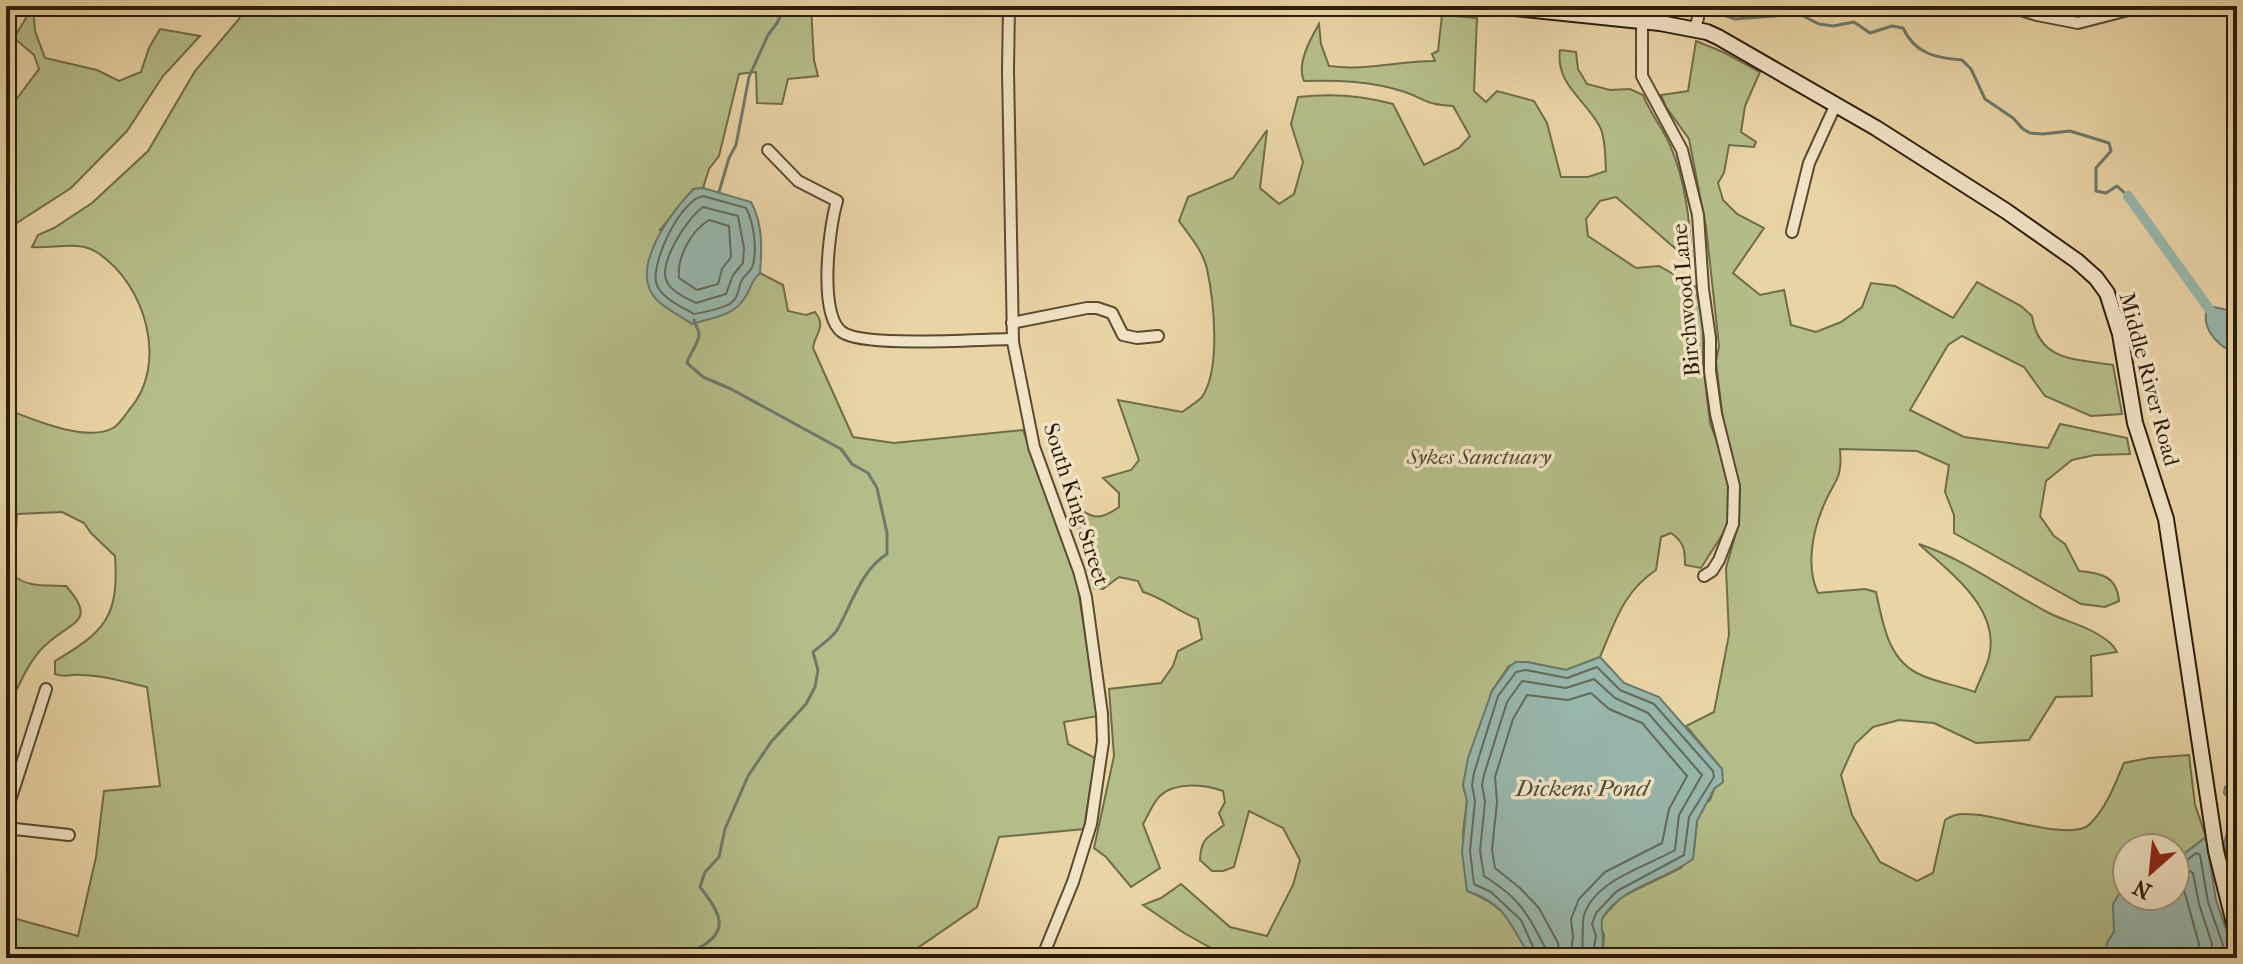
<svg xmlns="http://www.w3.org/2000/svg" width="2243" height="964" font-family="'IM FELL French Canon',serif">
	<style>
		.green { fill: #b4bd89; stroke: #706c48; stroke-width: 2 }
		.water { fill: #98b7ad; stroke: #6c796b; stroke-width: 2 }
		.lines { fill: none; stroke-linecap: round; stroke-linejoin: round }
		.shore { stroke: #626a5a; stroke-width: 2 }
		.stream { stroke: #6c796b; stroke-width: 3 }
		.canal { stroke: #98b7ad; stroke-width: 10 }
		.street-casing { stroke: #5a4a30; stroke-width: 14 }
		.secondary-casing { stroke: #2b1c08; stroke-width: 18 }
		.street { stroke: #f1e3c5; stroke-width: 10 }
		.secondary { stroke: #f1e3c5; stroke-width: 14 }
		.labels { text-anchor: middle; stroke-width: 7; stroke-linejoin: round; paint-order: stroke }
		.street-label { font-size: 22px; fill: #2b1c08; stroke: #f1e3c5 }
		.park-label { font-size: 22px; font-style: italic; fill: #544c2f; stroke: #f1e3c5 }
		.water-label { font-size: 24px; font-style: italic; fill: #4c4a3a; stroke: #f1e3c5 }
	</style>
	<rect width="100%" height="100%" fill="#e9d4a6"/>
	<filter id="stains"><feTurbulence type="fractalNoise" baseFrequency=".0025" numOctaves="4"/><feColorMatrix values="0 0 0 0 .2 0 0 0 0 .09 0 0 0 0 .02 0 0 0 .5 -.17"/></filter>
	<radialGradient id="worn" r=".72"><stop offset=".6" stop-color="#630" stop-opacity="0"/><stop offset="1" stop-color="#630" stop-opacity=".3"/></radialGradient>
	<g class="green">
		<polygon points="30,6 33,6 35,31 45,58 97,70 119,81 141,72 149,48 160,29 200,36 163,76 127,131 71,188 9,228 6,233 6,113 39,69 34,55 14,38 26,18"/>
		<path d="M244 6H811L814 60 818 76 788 79 782 104 757 103 756 72 739 74 719 156 709 169 703 188 693 189 660 230 749 283 760 273 783 285 788 311 806 315 815 312C827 327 815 333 813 348L853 437 894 443 1023 430 1076 576 1098 716 1064 722 1068 744 1095 758 1084 829 999 837 977 907 912 952 910 958H6V916L78 936 96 857 104 791 160 786 147 687C125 682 103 675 81 675 71 674 64 678 55 674V661C106 631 119 616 115 556L91 533 84 523 62 512 17 514 13 574C24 588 49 585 66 586 97 621 73 621 49 642 34 654 25 672 17 689L6 686V409C32 419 87 443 113 428 119 425 125 415 129 410 169 365 146 285 98 253 79 240 54 249 32 247L38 235 54 228 92 203 148 151 195 71 239 19Z"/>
		<path d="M1442 15 1477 18 1474 91 1486 102 1497 91 1534 101 1547 123 1561 177H1588L1606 171C1605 158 1606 139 1600 127 1586 100 1555 84 1560 50L1576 52 1578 69 1587 84 1610 90 1630 89 1643 95C1650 113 1662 127 1670 145 1686 181 1690 224 1692 263L1616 197 1600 201 1586 219 1588 236 1636 268 1659 266 1696 287 1703 327V363L1710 423 1726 466 1729 490V524L1701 568 1685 565C1685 549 1684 542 1671 533L1661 537 1656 570C1623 592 1615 622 1600 657L1566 670 1527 662 1509 666 1492 691 1463 785 1467 800 1463 833 1467 891C1486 898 1501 908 1513 924 1521 934 1524 947 1532 958H1229L1184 933 1143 905 1161 898 1181 884 1230 927 1267 936 1293 885 1300 860 1283 828 1249 811 1234 867 1223 871H1212L1200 860C1201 837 1208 838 1224 825L1219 813 1225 802 1223 791C1205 785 1175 781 1160 796 1153 802 1148 816 1143 824L1160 868 1131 887 1106 857 1094 848 1114 756 1109 689 1161 683 1173 666 1178 651 1202 639 1198 619C1178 612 1164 598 1143 592L1138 581 1119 577 1103 589 1094 588 1069 502C1090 516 1096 524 1119 507V493L1103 478 1131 470 1139 460 1118 400 1182 412C1188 408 1197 402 1202 397 1221 370 1214 301 1207 269 1203 251 1190 236 1179 221L1188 197 1233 178 1267 130 1260 188 1279 204 1294 194 1303 162 1291 124 1298 97C1331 93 1361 95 1393 104L1424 165 1459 148 1470 136 1453 106C1427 105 1427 100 1405 92 1371 81 1339 80 1304 81 1296 64 1311 38 1319 24L1321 44 1329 66C1365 71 1399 61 1435 61L1432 54 1438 51Z"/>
		<path d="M1696 41 1723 52 1760 72 1745 106 1741 132 1756 142 1754 147 1729 145 1724 173 1718 183 1723 200 1737 214 1764 228 1733 273 1760 295 1784 290 1791 325 1816 332 1841 322 1862 307 1871 283 1895 286 1953 318 1977 282 2021 306 2032 316C2039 362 2076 359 2113 365L2122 414 2091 416 2045 396 2024 367 1962 336 1948 345 1910 410 1964 437 2048 448 2060 424 2127 438 2130 454 2095 455 2072 460 2046 481 2040 516 2054 536 2065 544 2079 571C2101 573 2117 576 2119 601L2105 607 2081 604 1954 533V515L1945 492 1949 465 1917 451 1840 449C1843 482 1833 480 1823 507 1812 533 1806 568 1818 593L1865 589 1876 592C1883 624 1888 661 1921 675 1938 683 1957 685 1975 692 1979 681 1986 669 1989 657 2001 608 1950 573 1919 544 1966 560 2004 589 2047 612 2064 621 2084 625 2099 635 2107 640 2113 644 2117 652L2091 656 2092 696 2056 697 2029 740 1976 743 1934 723 1899 720 1873 727 1855 744 1841 775 1852 815 1880 862 1917 881 1933 873 1945 820C1957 812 1965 814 1980 815 2005 818 2074 841 2090 824 2107 807 2115 784 2124 763L2149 758 2189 755 2195 805 2206 837 2184 854 2175 852V848H2127V881L2114 904V932L2107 943 2106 958H1599L1603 951 1604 935 1600 925 1602 918 1621 897 1681 868 1694 850 1697 821 1703 806 1710 800 1722 769 1686 726 1714 712 1729 635 1726 568 1739 522 1740 488 1723 420 1716 362 1719 346 1706 227 1689 139 1666 107 1661 95 1688 91Z"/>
	</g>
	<g class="water">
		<path d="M703 188 751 202C763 224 762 248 760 273 749 283 752 288 744 299 733 316 711 318 692 324 681 316 665 309 656 299 628 269 672 210 694 189Z"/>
		<path d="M2214 307 2237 312V354C2221 348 2203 332 2206 313Z"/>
		<path d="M1600 657 1624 683 1659 697 1722 769 1723 782 1714 789 1697 821 1693 859C1664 881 1624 885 1603 917 1598 925 1608 942 1599 958H1532C1508 926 1511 906 1467 891L1462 852 1467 800 1463 785 1468 758 1492 691 1510 666 1516 662H1527L1566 670Z"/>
		<polygon points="2237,779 2237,907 2224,843 2231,820 2230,801 2224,793 2225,787 2233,784"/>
		<polygon points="2206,837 2216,900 2233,950 2225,958 2106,958 2107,943 2114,932 2113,904 2127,881 2127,896 2175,896 2175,852 2184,854"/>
	</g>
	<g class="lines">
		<g class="shore">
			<path d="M703 196 746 208C754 223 757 249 753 265 751 272 745 274 742 280 737 289 740 296 731 303 722 309 705 312 694 314 682 307 659 297 656 282 652 259 681 200 703 196Z"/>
			<path d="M703 207 738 216 744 248 743 263 733 275 726 294 696 303C688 299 674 293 669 285 654 267 688 217 703 207Z"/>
			<path d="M709 220 729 226 731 257 722 269 718 284 697 290 679 278C677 257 691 231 709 220Z"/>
			<polyline points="2175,860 2186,861 2196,853 2200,855 2208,902 2223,945 2219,958"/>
			<polyline points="2175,871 2190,871 2193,873 2199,904 2212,944 2209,958"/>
			<polyline points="2175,883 2183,886 2199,944 2197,958"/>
			<polyline points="1538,958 1521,920 1491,892 1474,884 1470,851 1475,801 1472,785 1474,773 1498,696 1516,672 1526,670 1567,678 1597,667 1620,690 1654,704 1713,771 1714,777 1689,817 1684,855 1617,891 1596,913 1592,924 1596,936 1592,958"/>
			<path d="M1548 958C1547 947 1542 943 1538 934 1523 905 1511 893 1484 876L1480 851 1485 802 1482 785 1484 775 1507 702 1522 681 1566 688 1594 679 1615 698 1648 713 1702 775 1679 815 1675 850C1646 867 1596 879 1584 915 1582 922 1583 948 1582 958"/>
			<polyline points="1560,958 1558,943 1539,908 1520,888 1495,868 1492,850 1497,802 1495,777 1513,719 1527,695 1568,700 1591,693 1609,709 1642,723 1687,776 1669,809 1662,843 1605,872 1579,899 1571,919 1573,937 1570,958"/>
		</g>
		<g class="stream">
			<polyline points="1648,6 1657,10 1666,6"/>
			<path d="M1678 6 1707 9 1735 19 1799 14 1819 24 1833 26 1854 22 1870 33 1892 26 1903 28C1915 54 1936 58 1962 60L1971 69 1985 99 2013 118 2023 129 2030 133 2043 134 2070 131 2109 143 2111 151 2096 168V191L2106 193 2117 186 2128 196"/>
			<polyline points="719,192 729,158 736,145 749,77 768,35 777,23 785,6"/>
			<path d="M694 320C695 325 698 328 699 333 700 343 689 353 687 363L703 377 731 389 841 449 852 464 868 473 877 488 887 533V554C861 570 852 604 837 630 832 638 821 645 813 652L818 670 815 687 806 704 771 742 748 776 725 829 719 857 705 872 700 887C720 913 732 931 697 949L695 958"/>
		</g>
		<polyline class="canal" points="2128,196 2210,310"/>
		<g class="street-casing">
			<g id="street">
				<polyline points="1009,6 1008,71 1013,342 1034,447 1079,571 1086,597 1102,714 1103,742 1091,824 1073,882 1042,958"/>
				<polyline points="2008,6 2037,15 2078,23 2132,9"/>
				<polyline points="6,21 17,6"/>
				<polyline points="1642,21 1642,76 1682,150 1698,215 1703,289 1710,338 1710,371 1716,414 1734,486 1733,524 1719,560 1712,571 1704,576"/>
				<polyline points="1695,29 1698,18 1697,6"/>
				<path d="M768 150 798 181 837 201C829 227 818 315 842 332 864 348 980 339 1013 339"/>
				<polyline points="1792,232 1809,163 1836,104"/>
				<polyline points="1012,323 1087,308 1097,308 1112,313 1123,335 1137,338 1158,336"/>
				<polyline points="6,813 46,689"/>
				<polyline points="6,828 69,835"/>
			</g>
		</g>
		<g class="secondary-casing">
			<g id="secondary">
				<polyline points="1257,6 1283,8 1327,6"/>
				<polyline points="1494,6 1660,23 1707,32 1718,37 1876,128 2006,211 2077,261 2096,278 2107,293 2120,334 2135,423 2166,519 2216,851 2237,935"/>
			</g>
		</g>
		<use href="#street" class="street"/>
		<use href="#secondary" class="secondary"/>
	</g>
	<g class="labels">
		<g class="street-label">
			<text transform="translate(1685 300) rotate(-95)" y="8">Birchwood Lane</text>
			<text transform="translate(2150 379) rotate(75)" y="8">Middle River Road</text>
			<text transform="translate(1077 504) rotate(72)" y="8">South King Street</text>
		</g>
		<g class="park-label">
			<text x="1479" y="464">Sykes Sanctuary</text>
		</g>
		<g class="water-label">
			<text x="1582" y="796">Dickens Pond</text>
		</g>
	</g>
	<rect width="2243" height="964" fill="none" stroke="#e9d4a6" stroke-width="32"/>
	<rect x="8" y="8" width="2227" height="948" fill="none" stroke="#2b1c08" stroke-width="4"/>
	<rect x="16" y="16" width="2211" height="932" fill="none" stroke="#2b1c08" stroke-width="2"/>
	<g transform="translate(2151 872) rotate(207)"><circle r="38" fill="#f1e3c5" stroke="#a29379" stroke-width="2"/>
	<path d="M0-6L14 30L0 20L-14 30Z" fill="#8f2418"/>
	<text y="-12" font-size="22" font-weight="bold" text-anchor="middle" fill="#2b1c08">N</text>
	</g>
	<rect width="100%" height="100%" filter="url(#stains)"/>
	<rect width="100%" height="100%" fill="url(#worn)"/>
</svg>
